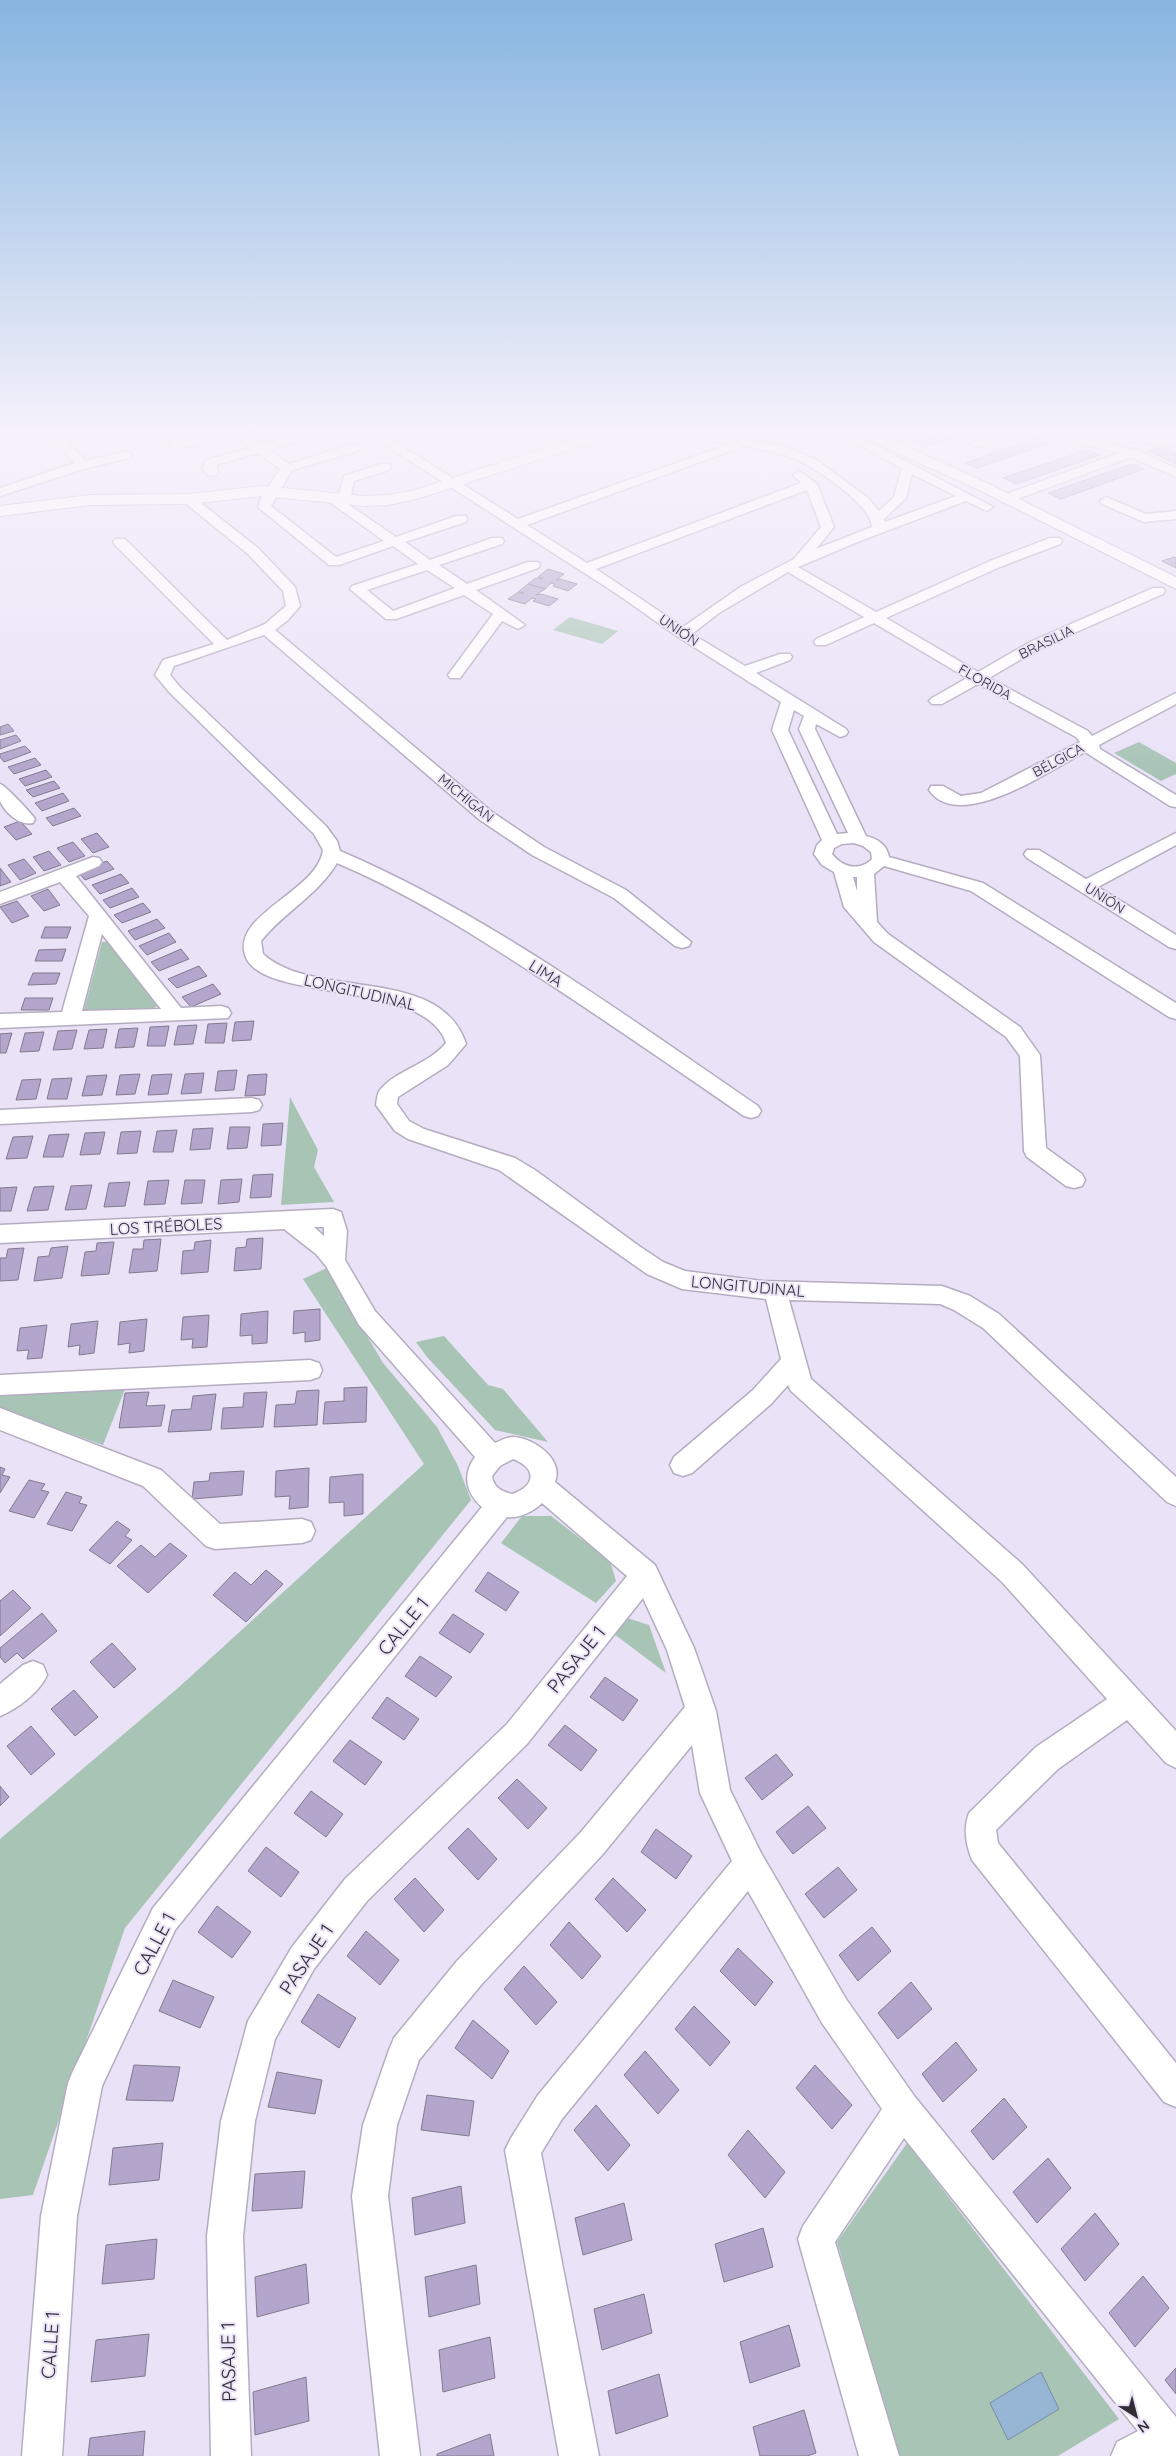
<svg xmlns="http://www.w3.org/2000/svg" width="1176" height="2456" font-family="Quicksand,sans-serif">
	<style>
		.green { fill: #a8c4b5 }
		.water { fill: #97b6d5; stroke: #788da5 }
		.building { fill: #b3a5cb; stroke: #827b8e }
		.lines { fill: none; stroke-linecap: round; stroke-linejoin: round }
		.minor-casing { stroke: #b4adc1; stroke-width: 3 }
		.tertiary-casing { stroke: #b4adc1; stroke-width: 2 }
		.minor { fill: #fff; fill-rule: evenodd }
		.tertiary { fill: #fff; fill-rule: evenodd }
		.labels { text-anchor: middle; stroke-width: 4; stroke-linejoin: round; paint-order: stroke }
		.far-street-label { font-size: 14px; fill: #312e36; stroke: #eae2f7 }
		.street-label { font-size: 16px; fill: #312e36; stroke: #eae2f7 }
		.near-street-label { font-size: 19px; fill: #312e36; stroke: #eae2f7 }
	</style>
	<rect width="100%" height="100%" fill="#eae2f7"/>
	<g class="green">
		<polygon points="570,617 618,631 602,644 553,630"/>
		<polygon points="1139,742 1176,763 1176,774 1161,781 1114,753"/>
		<polygon points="102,942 108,942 157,1006 150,1011 90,1013 84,1010"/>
		<polygon points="290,1097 318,1150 314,1167 334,1202 281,1205"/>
		<polygon points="327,1268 383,1363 437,1427 458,1466 471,1500 125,1928 33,2195 0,2199 0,1839 178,1688 424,1464 303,1279"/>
		<polygon points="444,1336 488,1385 503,1389 548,1442 495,1430 427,1357 416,1342"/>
		<polygon points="127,1384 103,1445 0,1409 0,1391"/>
		<polygon points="522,1516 551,1516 610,1561 616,1581 596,1603 501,1543"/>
		<polygon points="627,1618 649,1625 666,1673 614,1634"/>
		<polygon points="907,2143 1119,2419 1058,2456 898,2456 837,2242"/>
	</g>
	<polygon class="water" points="1041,2372 1059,2409 1008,2440 990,2403"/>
	<g class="building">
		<polygon points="269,430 277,435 265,439 257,433"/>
		<polygon points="770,430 801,430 804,431 787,437"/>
		<polygon points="948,430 976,430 923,447 911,442"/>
		<polygon points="1066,430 1093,430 1078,435"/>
		<polygon points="1038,438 1050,443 977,468 965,463"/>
		<polygon points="1162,447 1176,454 1176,464 1149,451"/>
		<polygon points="1087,450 1100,455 1016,484 1003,478"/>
		<polygon points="1132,464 1144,469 1061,499 1048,493"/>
		<polygon points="1174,557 1176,558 1176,568 1162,561"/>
		<polygon points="548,569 564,574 556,580 560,579 577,584 568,591 553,586 555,584 551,583 545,589 528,584 536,578 542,579 543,578 538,577"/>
		<polygon points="528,584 545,589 536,595 541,594 558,599 549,606 533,601 536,599 532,598 525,604 508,599 517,593 524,593 518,592"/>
		<polygon points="8,724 14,731 0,735 0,727"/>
		<polygon points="16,735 21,741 0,749 0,740"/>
		<polygon points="25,746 31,752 4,762 0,757 0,754"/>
		<polygon points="35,758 41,765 14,774 8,767"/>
		<polygon points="46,770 52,777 25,786 19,779"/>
		<polygon points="54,781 60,788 33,797 26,790"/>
		<polygon points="63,793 69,801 42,811 35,803"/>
		<polygon points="74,808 81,816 53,826 46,818"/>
		<polygon points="20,821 32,834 16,840 4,827"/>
		<polygon points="97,833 109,847 93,853 81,839"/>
		<polygon points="73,842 85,856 69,862 57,848"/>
		<polygon points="49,851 61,865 44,871 33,857"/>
		<polygon points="24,859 36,873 20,880 8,865"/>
		<polygon points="107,861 114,869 85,880 78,872"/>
		<polygon points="0,868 11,882 0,886"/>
		<polygon points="121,874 129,883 100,894 92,885"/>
		<polygon points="132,888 139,897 110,908 103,900"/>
		<polygon points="48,889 60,905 44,911 31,896"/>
		<polygon points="17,901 29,916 12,923 0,907"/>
		<polygon points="143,903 151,912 122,923 114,915"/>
		<polygon points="157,919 165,928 135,940 128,931"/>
		<polygon points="45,927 71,927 67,938 41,938"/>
		<polygon points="169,933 176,942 147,955 139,946"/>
		<polygon points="66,949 62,961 35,961 39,950"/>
		<polygon points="181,949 189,959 159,971 151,962"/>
		<polygon points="199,966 207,976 177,988 168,979"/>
		<polygon points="33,973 60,973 56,984 28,985"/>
		<polygon points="213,984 221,994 191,1007 182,997"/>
		<polygon points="25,998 53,998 49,1010 21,1010"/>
		<polygon points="254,1021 251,1040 232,1041 235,1022"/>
		<polygon points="227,1023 224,1043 205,1043 208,1024"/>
		<polygon points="197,1025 193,1044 174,1045 178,1026"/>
		<polygon points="169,1026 165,1046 147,1046 150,1027"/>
		<polygon points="138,1028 134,1047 115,1048 119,1029"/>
		<polygon points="107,1029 103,1048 84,1049 89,1030"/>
		<polygon points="77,1030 72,1049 53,1050 58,1031"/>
		<polygon points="44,1032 39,1051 20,1052 25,1033"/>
		<polygon points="12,1033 6,1053 0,1053 0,1034"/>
		<polygon points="237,1070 234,1090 215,1091 218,1071"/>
		<polygon points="204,1073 201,1093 181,1094 185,1074"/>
		<polygon points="140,1074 135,1094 116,1095 120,1075"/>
		<polygon points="172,1074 168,1094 148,1095 152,1075"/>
		<polygon points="267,1074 265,1095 245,1096 248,1075"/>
		<polygon points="107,1075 102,1095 82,1096 87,1076"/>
		<polygon points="72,1078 67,1099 47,1099 52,1079"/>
		<polygon points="41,1079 36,1099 16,1100 22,1080"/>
		<polygon points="283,1123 281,1145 261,1146 263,1124"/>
		<polygon points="230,1127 250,1127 247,1148 227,1149"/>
		<polygon points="213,1128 210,1149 190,1150 193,1129"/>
		<polygon points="177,1130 173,1152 153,1152 157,1131"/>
		<polygon points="141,1131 137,1153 117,1154 121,1132"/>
		<polygon points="105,1132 100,1154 80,1155 85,1133"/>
		<polygon points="69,1134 63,1157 43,1157 49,1135"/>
		<polygon points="33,1136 27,1158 6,1159 13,1137"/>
		<polygon points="273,1174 271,1197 250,1198 253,1175"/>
		<polygon points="242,1179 239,1202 218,1204 221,1180"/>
		<polygon points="169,1180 165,1204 144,1205 148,1181"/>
		<polygon points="185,1180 205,1180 202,1203 181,1204"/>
		<polygon points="130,1182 125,1206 104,1207 109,1183"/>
		<polygon points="92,1185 86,1209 65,1210 71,1186"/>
		<polygon points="54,1186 48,1210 27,1211 34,1187"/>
		<polygon points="17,1187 11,1211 0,1211 0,1188"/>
		<polygon points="263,1238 261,1269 234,1271 236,1248 246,1247 247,1239"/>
		<polygon points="161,1239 157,1271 129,1273 133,1249 143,1249 144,1240"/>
		<polygon points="211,1240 208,1272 181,1274 183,1251 194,1250 195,1242"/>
		<polygon points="114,1242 109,1274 81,1276 85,1252 96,1251 97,1243"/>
		<polygon points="68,1246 62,1278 34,1281 38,1257 49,1256 51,1248"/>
		<polygon points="24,1248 18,1280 0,1281 0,1258 6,1258 8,1249"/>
		<polygon points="320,1309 320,1340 305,1342 305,1332 293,1334 294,1311"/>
		<polygon points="268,1311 267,1343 252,1344 252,1335 240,1336 241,1314"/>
		<polygon points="209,1315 207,1347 192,1348 193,1339 181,1340 183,1317"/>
		<polygon points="147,1319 144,1351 129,1353 130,1343 118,1345 120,1322"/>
		<polygon points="98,1321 94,1353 79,1355 80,1345 68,1347 71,1324"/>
		<polygon points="47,1325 42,1358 27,1359 29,1350 17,1351 20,1328"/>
		<polygon points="367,1387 366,1422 323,1424 325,1402 344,1401 344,1388"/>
		<polygon points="319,1390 317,1425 274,1427 276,1405 295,1404 297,1391"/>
		<polygon points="149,1392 146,1406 165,1405 161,1426 119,1428 125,1393"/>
		<polygon points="267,1392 263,1427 221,1429 223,1408 243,1407 244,1393"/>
		<polygon points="216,1394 211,1430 168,1432 172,1410 191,1409 193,1396"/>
		<polygon points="0,1467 5,1469 2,1475 10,1477 0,1493"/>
		<polygon points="309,1468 308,1507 289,1509 290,1496 275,1497 276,1471"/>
		<polygon points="244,1471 242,1495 192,1499 194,1482 209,1481 210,1473"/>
		<polygon points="363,1474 363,1514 344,1516 344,1502 329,1503 330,1477"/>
		<polygon points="29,1480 45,1484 41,1490 49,1492 34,1518 9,1511"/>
		<polygon points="66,1492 82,1497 79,1503 87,1505 72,1531 47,1524"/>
		<polygon points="117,1521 130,1530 125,1536 132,1540 110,1564 89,1550"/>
		<polygon points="170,1543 187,1556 148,1593 117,1566 141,1545 155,1557"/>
		<polygon points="266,1570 283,1584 246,1622 213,1595 235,1572 251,1585"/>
		<polygon points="488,1572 519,1592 506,1611 475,1591"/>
		<polygon points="13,1590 31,1608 0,1636 0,1601"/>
		<polygon points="42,1613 57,1631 23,1659 17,1653 5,1663 0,1657 0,1648"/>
		<polygon points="453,1614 484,1634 470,1653 439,1633"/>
		<polygon points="112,1643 136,1669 114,1688 90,1662"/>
		<polygon points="420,1656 452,1677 436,1697 405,1676"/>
		<polygon points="605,1677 638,1700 623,1721 590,1697"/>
		<polygon points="74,1690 98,1717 75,1736 51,1709"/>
		<polygon points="387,1697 419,1719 404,1740 372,1718"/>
		<polygon points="565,1725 597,1750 581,1771 548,1745"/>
		<polygon points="31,1726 55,1754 31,1775 7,1746"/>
		<polygon points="350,1740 382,1762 365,1785 333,1761"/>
		<polygon points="776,1754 793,1775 762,1800 745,1778"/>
		<polygon points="517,1779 547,1808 528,1829 498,1798"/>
		<polygon points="0,1786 9,1797 0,1806"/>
		<polygon points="311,1791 343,1814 326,1837 294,1813"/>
		<polygon points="808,1806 826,1828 793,1854 776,1832"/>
		<polygon points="468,1828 497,1859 478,1880 448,1848"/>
		<polygon points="656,1829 692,1856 676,1879 641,1852"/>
		<polygon points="266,1847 299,1872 281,1897 248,1871"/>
		<polygon points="838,1867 857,1890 824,1918 805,1894"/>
		<polygon points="415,1878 444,1910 424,1932 394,1899"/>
		<polygon points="613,1878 646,1910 627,1932 595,1899"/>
		<polygon points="217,1906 251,1932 232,1958 198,1932"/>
		<polygon points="569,1922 601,1956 582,1979 550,1945"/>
		<polygon points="872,1927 891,1951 858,1981 839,1955"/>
		<polygon points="366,1931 399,1960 380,1985 347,1956"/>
		<polygon points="738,1948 773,1982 755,2006 720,1971"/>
		<polygon points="524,1966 557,2002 536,2025 504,1989"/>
		<polygon points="173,1980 214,1997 200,2028 159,2011"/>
		<polygon points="911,1982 932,2009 898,2039 878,2013"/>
		<polygon points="318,1994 356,2018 339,2048 301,2022"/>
		<polygon points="694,2006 730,2042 710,2066 675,2029"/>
		<polygon points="473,2020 509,2051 492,2079 455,2048"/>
		<polygon points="956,2042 977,2070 943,2102 922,2074"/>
		<polygon points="645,2051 679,2090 658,2114 624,2075"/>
		<polygon points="134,2065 180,2067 173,2101 126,2100"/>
		<polygon points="815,2065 852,2105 832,2129 796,2088"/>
		<polygon points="277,2072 322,2080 315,2114 268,2107"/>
		<polygon points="427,2095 474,2101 469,2136 421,2130"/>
		<polygon points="1004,2098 1027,2127 993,2160 971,2131"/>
		<polygon points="596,2105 630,2145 608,2171 574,2130"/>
		<polygon points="748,2130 785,2172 765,2198 728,2155"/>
		<polygon points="163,2143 159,2180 109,2185 113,2148"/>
		<polygon points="1048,2158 1071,2188 1037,2223 1013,2192"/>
		<polygon points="305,2171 302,2208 252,2211 255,2174"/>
		<polygon points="461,2186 465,2223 415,2235 412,2198"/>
		<polygon points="624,2203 632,2240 583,2255 575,2218"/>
		<polygon points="1095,2213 1119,2244 1085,2281 1061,2249"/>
		<polygon points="763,2228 773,2267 724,2282 715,2244"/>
		<polygon points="157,2239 154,2279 102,2284 106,2245"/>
		<polygon points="306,2264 309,2303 257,2317 255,2277"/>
		<polygon points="476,2265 480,2304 429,2317 425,2277"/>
		<polygon points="1143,2276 1169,2308 1135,2347 1109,2313"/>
		<polygon points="644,2294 652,2333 602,2350 594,2309"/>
		<polygon points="789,2325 800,2366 750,2383 740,2342"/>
		<polygon points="149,2334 145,2376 91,2382 96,2340"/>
		<polygon points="490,2337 495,2378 443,2392 439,2350"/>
		<polygon points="1176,2368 1176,2394 1165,2380"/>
		<polygon points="659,2374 668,2416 616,2434 608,2391"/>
		<polygon points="306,2377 309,2421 255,2435 253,2392"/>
		<polygon points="804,2410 816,2453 807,2456 760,2456 753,2427"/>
		<polygon points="145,2431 143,2456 88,2456 90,2438"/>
		<polygon points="490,2434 494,2456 437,2456 437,2454"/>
	</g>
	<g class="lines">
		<g class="minor-casing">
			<g id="minor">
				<polygon points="40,430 53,430 60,437 86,433 86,437 67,442 86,461 126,451 132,455 130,458 87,468 0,496 0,488 75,463"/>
				<path d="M221 430H241L262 445 314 430H332L330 432 269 450 289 464 350 445H358L360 448 358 451 292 470 271 506 336 557 384 541 324 498 330 494 338 498 344 476 381 464H389L391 467 389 470 354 481 350 500 346 503 396 537 456 516H466L467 519 466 522 405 542 430 560 492 538H502L504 541 502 544 439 565 467 584 528 562H538L540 565 538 568 476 590 525 625 518 629 502 621 460 678H450L448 675 493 614 464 595 396 619H386L350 589 352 586 418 564 393 546 339 565H329L258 507 261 498 280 469 258 453 216 465 218 472 216 475H208L203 469 206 460 251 448 232 434 174 450 168 446 170 443ZM427 570 455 588 393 611 367 590Z"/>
				<path d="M362 430H376L518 519 730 444 673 433 667 430H691L782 446 815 459 868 498 879 511 894 497 902 468 831 430H846L993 507 987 511 966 501 860 541 798 567 876 612 990 561 1050 538H1060L1062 541 1060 544 1000 567 886 618 978 672 1032 641 1153 588H1163L1165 591 1163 594 1042 647 989 678 1088 731 1092 736 1176 693V704L1099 745 1100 749 1176 795V807L1170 806 1085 752C1052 769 959 834 929 790L931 786H943L961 796 981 793 1080 742 1076 737 978 684 942 704H932L929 701 932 698 967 678 874 623 826 645H816L814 642 816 639 864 617 788 572 719 613 692 634 745 666 780 654H790L792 657 790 660 756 673 846 729 848 732 846 735 840 737 816 724 815 729 866 836C878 839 887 845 889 857L983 883 1176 1003V1019L1169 1017 971 891 884 866 874 874 877 922 888 934 1020 1027 1040 1055 1046 1148 1082 1174 1085 1180 1082 1186 1074 1188 1066 1186 1027 1157 1024 1151 1020 1056 1006 1037 874 942 844 907 834 872 822 865 814 854 817 845 822 840 772 730 781 702 678 637 617 594ZM744 446C766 450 788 454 807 465 825 475 871 506 872 527L816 549 834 527 817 484 799 471 793 475 801 483 587 563 527 525ZM912 474 956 496 885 522 884 519 906 498ZM807 490 821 527 794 559 742 586 683 627 596 569ZM794 710 804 716 799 729 848 833 837 834 788 730ZM854 843 863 846 871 852 872 859C859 872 842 867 832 854L834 848 842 844ZM853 877H857V891Z"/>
				<polygon points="901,430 919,430 917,432 880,444 874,440 876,438"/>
				<polygon points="998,430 1013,430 981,447 973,447 971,444"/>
				<polygon points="1033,430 1052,430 1096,441 1129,434 1176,438 1176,446 1138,441 1108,444 1136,450 1176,468 1176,477 1131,457 1009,502 1001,502 999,499 1001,496 1119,453 1035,432"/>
				<path d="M188 495 192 496 258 548 295 587 300 606 288 620 275 630 492 812 544 847 626 890 691 942 689 946 682 948 675 946 614 898 532 855 480 820 264 635 174 666 170 675 180 687 326 826 337 841 340 851C488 914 626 1016 758 1106L761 1111 758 1116 751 1118 744 1116C674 1068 605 1020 534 974 471 933 406 892 337 863 318 895 284 912 261 941L263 954C315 1001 440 964 466 1044L448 1065 398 1097 397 1104 409 1121 424 1129 515 1158 535 1170 639 1246 663 1262 685 1271 762 1281 942 1286 970 1296 999 1314 1176 1477V1506L1167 1502 983 1328 954 1310 940 1304 789 1300 811 1379 1022 1564 1176 1731V1768L1166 1763 1127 1720 1058 1769 996 1830 998 1843 1176 2063V2107L1164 2102 972 1860C966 1845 963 1829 969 1813L1036 1747 1107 1699 1002 1582 791 1391 788 1385 771 1404 692 1473 683 1476 674 1473 670 1465 674 1457 753 1390 781 1359 766 1299 682 1289 647 1274 499 1170 408 1139 395 1131 376 1105C377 1100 377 1094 380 1090 396 1070 428 1065 446 1043 425 978 260 1004 245 955 232 914 318 891 323 850L314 834 170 693 155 675 163 660 214 644 115 545 113 542 115 539H125L227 640 265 624 286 606 283 591 248 554 184 502 182 499Z"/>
				<polygon points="1106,497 1146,514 1176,511 1176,519 1144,522 1102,504 1100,501"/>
				<path d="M0 784C5 785 31 813 35 819L33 823C20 826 5 813 0 801 0 796 0 789 0 784Z"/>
				<polygon points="1176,833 1176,845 1098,887 1176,935 1176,949 1169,947 1027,858 1024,854 1027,850 1039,850 1086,879"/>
				<path d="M93 857 99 858 102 862 99 866 76 876 181 1008 221 1006 228 1008 231 1013 228 1018 0 1028V1014L62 1012 89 916 60 882 0 904V892ZM102 934 161 1009 82 1011Z"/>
				<polygon points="252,1098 259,1100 262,1105 259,1110 252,1112 0,1124 0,1110"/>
				<path d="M333 1209 341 1212 347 1231 345 1260 375 1311 495 1443C500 1441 507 1437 513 1437 534 1438 564 1459 555 1482L655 1565 694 1648 716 1711 730 1790 761 1853 846 1999 915 2097 1176 2417V2456H1111L1117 2442 1138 2431 904 2138 835 2242 899 2456H859L798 2239 803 2226 882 2109 822 2023 748 1891 562 2119 541 2153 599 2456H559L505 2150 511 2138 538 2095 732 1861 700 1793 692 1745 603 1854 481 1985 419 2060 397 2125 388 2196 420 2456H380L352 2196 363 2125 389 2050 394 2038 457 1961 581 1832 685 1707 667 1650 643 1598 527 1744 367 1901 314 1969 275 2039 255 2121 243 2236 251 2456H211L207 2236 221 2121 248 2021 292 1947 345 1879 507 1724 627 1576 542 1503C534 1511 519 1519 507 1517L175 1930 102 2086 77 2216 62 2456H22L41 2216 68 2083 73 2071 153 1908 482 1507C466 1493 462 1475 475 1457L359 1325 326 1266 316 1254 284 1229 0 1243V1225ZM314 1227H324V1236ZM513 1459C537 1468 536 1486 512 1494 502 1492 493 1487 492 1476L500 1466Z"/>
				<polygon points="310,1360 319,1363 322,1370 319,1377 310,1380 0,1395 0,1375"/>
				<polygon points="0,1408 161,1470 220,1524 302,1519 311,1522 315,1531 311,1540 302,1543 215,1549 206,1546 143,1486 0,1430"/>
				<path d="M33 1661 43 1665 47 1675C40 1692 17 1709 0 1716V1684L23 1665Z"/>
			</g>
		</g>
		<g class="tertiary-casing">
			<g id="tertiary">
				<polygon points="602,430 623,430 621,433 420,498 388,505 363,506 263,496 188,504 91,505 0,516 0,506 91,495 188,494 263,486 363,496 388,495 412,491"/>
				<polygon points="852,430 870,430 989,484 1176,577 1176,589 979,490 854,433"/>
			</g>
		</g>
		<use href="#minor" class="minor"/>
		<use href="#tertiary" class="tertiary"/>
	</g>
	<linearGradient id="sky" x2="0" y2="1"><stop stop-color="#87b5e0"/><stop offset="0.56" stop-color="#f6f2fb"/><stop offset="1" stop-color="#f6f2fb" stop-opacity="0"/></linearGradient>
	<rect width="1176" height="774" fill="url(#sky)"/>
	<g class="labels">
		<g class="far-street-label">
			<text transform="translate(679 630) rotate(34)" y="5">UNIÓN</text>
			<text transform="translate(1046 642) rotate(-26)" y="5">BRASILIA</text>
			<text transform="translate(985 682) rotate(29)" y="5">FLORIDA</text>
			<text transform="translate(1058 760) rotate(-28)" y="5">BÉLGICA</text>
			<text transform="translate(466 798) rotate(39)" y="5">MICHIGAN</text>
			<text transform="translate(1105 898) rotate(32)" y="5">UNIÓN</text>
		</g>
		<g class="street-label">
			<text transform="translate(546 973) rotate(32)" y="6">LIMA</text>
			<text transform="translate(360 992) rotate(13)" y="6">LONGITUDINAL</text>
			<text transform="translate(166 1226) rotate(-3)" y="6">LOS TRÉBOLES</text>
			<text transform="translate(748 1286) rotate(5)" y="6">LONGITUDINAL</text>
		</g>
		<g class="near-street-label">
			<text transform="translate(403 1626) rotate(-51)" y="7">CALLE 1</text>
			<text transform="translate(576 1659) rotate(-51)" y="7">PASAJE 1</text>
			<text transform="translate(154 1944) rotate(-62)" y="7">CALLE 1</text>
			<text transform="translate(306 1959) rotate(-56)" y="7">PASAJE 1</text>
			<text transform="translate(50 2345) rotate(-86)" y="7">CALLE 1</text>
			<text transform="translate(228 2362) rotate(-91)" y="7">PASAJE 1</text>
		</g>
	</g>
	<g transform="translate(1136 2416) rotate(144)" stroke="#eae2f7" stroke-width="4" paint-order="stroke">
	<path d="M0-4L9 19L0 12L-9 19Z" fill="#312e36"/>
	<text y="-8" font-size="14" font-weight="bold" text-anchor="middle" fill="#312e36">N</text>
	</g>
</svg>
